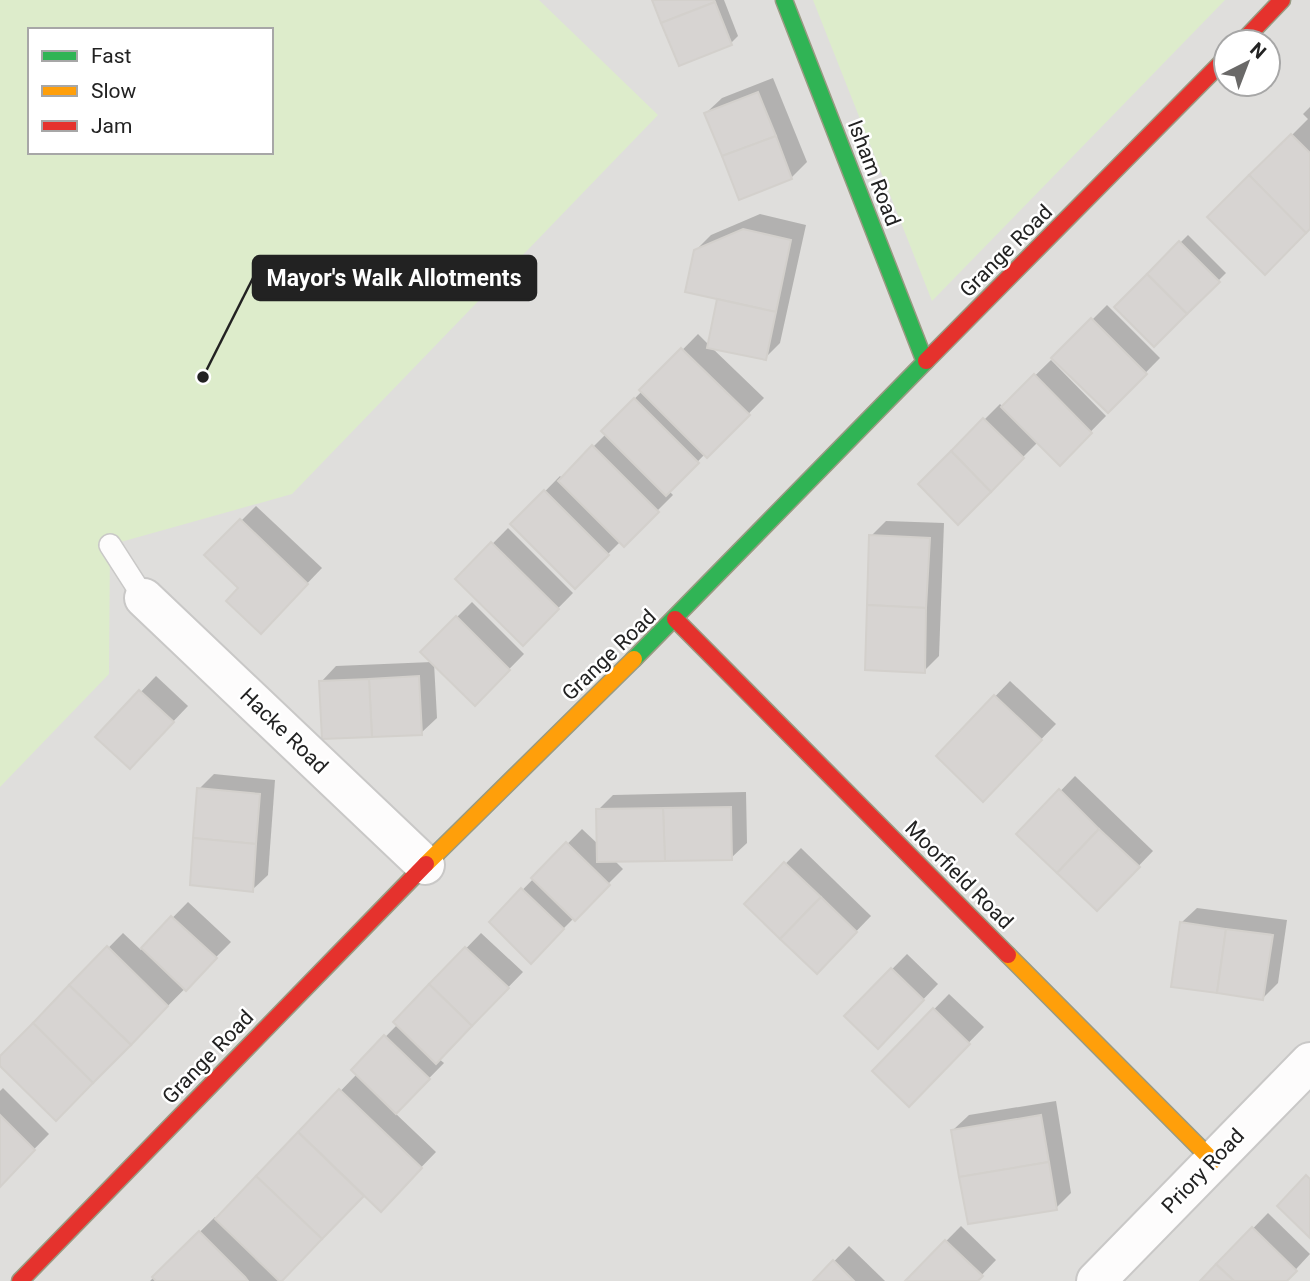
<svg xmlns="http://www.w3.org/2000/svg" width="1310" height="1281" font-family="Roboto,sans-serif">
	<style>
		.residential { fill: #dfdedc; fill-rule: evenodd }
		.grass { fill: #ddeccb; fill-rule: evenodd }
		.shadow { fill: #0003 }
		.building { fill: #d7d4d2; stroke: #d3d0cc; stroke-width: 2 }
		.lines { fill: none; stroke-linecap: round; stroke-linejoin: round }
		.lane-casing { stroke: #c9c8c7; stroke-width: 24 }
		.street-casing { stroke: #c9c8c7; stroke-width: 42 }
		.fast-casing { stroke: #999a82; stroke-width: 19 }
		.slow-casing { stroke: #999a82; stroke-width: 19 }
		.jam-casing { stroke: #999a82; stroke-width: 19 }
		.lane { stroke: #fdfcfc; stroke-width: 21 }
		.street { stroke: #fdfcfc; stroke-width: 38 }
		.fast { stroke: #30b455; stroke-width: 16 }
		.slow { stroke: #ff9f0a; stroke-width: 16 }
		.jam { stroke: #e5322d; stroke-width: 16 }
		.labels { text-anchor: middle; stroke-width: 5; stroke-linejoin: round; paint-order: stroke }
		.street-label { font-size: 21px; fill: #222; stroke: #fff }
		.leader { fill: none; stroke: #222; stroke-width: 2.5 }
		.callout-dot { fill: #222; stroke: #fff; stroke-width: 2.5 }
		.callout { fill: #222; stroke: #222; stroke-width: 2.5 }
		.callout-label { font-size: 23px; text-anchor: middle; font-weight: bold; fill: #fff }
	</style>
	<rect width="100%" height="100%" fill="#f0eeeb"/>
	<path class="residential" d="M0 0H1310V1281H0ZM30 30H271V152H30ZM1226 42H1268V84H1226Z"/>
	<g class="grass">
		<path d="M0 0H539L658 115 292 494 110 545 109 674 0 787ZM30 30H271V152H30Z"/>
		<polygon points="813,0 1225,0 932,301"/>
	</g>
	<g class="shadow">
		<polygon points="654,0 724,0 738,36 731,43"/>
		<polygon points="773,78 807,162 791,178 706,113 722,98"/>
		<polygon points="1310,107 1310,227 1210,217 1308,119 1303,114"/>
		<polygon points="760,214 806,225 780,343 765,358 711,347 764,398 707,456 705,454 669,491 673,495 624,544 621,541 575,587 513,524 560,476 562,478 606,434 603,431 698,334 709,345 719,298 695,251 711,235"/>
		<polygon points="1188,235 1226,273 1154,345 1116,307"/>
		<polygon points="1107,305 1160,358 1108,411 1054,358"/>
		<polygon points="1051,360 1106,416 1060,463 1038,442 958,522 920,484 1000,404 1003,407"/>
		<polygon points="256,506 322,568 276,616 240,588 207,555"/>
		<polygon points="886,521 944,523 939,656 924,671 871,536"/>
		<polygon points="508,528 573,593 523,644 458,579"/>
		<polygon points="472,602 524,654 475,704 434,663 437,718 421,733 321,682 336,666 432,662 422,652"/>
		<polygon points="156,676 188,706 145,751 98,737"/>
		<polygon points="1010,681 1056,724 983,799 938,756"/>
		<polygon points="214,774 275,780 268,875 252,890 199,789"/>
		<polygon points="1075,776 1153,851 1097,909 1019,834"/>
		<polygon points="746,792 747,843 731,858 614,860 623,869 531,961 491,922 582,829 599,845 598,810 613,795"/>
		<polygon points="801,848 871,916 817,972 746,904"/>
		<polygon points="188,902 231,942 56,1119 0,1064 0,1058 123,933 141,950"/>
		<polygon points="1197,908 1287,920 1278,983 1263,998 1181,923"/>
		<polygon points="481,933 523,972 439,1059 444,1063 395,1113 436,1152 381,1209 365,1194 279,1281 150,1281 215,1217 217,1219 357,1074 353,1070 398,1024 395,1022"/>
		<polygon points="907,954 938,984 893,1031 846,1016"/>
		<polygon points="949,994 984,1027 909,1104 874,1071"/>
		<polygon points="3,1088 49,1134 0,1184 0,1091"/>
		<polygon points="1056,1101 1071,1193 1056,1208 953,1130 969,1115"/>
		<polygon points="1268,1213 1310,1254 1285,1281 1202,1281"/>
		<polygon points="961,1226 996,1260 976,1281 907,1281"/>
		<polygon points="849,1246 885,1281 815,1281"/>
	</g>
	<g class="building">
		<polygon points="652,0 714,0 715,2 661,23"/>
		<polygon points="715,2 732,45 679,66 661,23"/>
		<polygon points="758,92 776,136 722,156 704,113"/>
		<polygon points="1291,134 1310,153 1310,229 1306,233 1249,175"/>
		<polygon points="776,136 792,179 739,200 722,156"/>
		<polygon points="1249,175 1306,233 1265,275 1207,217"/>
		<polygon points="743,229 791,240 776,312 685,292 694,250"/>
		<polygon points="1179,241 1220,282 1187,314 1147,274"/>
		<polygon points="1147,274 1187,314 1154,347 1114,307"/>
		<polygon points="717,299 776,312 766,360 707,348"/>
		<polygon points="1091,318 1147,374 1108,413 1051,358"/>
		<polygon points="681,348 750,415 707,458 639,390"/>
		<polygon points="1034,374 1092,433 1060,466 1001,407"/>
		<polygon points="634,398 699,463 666,496 601,431"/>
		<polygon points="983,418 1024,458 991,492 951,451"/>
		<polygon points="592,445 659,512 624,547 558,481"/>
		<polygon points="951,451 991,492 958,525 918,484"/>
		<polygon points="544,490 609,555 575,589 510,524"/>
		<polygon points="240,519 308,584 261,634 226,601 238,588 204,555"/>
		<polygon points="869,535 930,538 926,608 867,605"/>
		<polygon points="491,542 559,609 523,646 455,579"/>
		<polygon points="867,605 926,608 925,673 865,670"/>
		<polygon points="456,616 510,670 475,706 420,652"/>
		<polygon points="419,676 422,735 372,737 369,679"/>
		<polygon points="369,679 372,737 322,739 319,681"/>
		<polygon points="139,690 174,722 130,769 95,737"/>
		<polygon points="994,695 1042,740 983,802 936,756"/>
		<polygon points="197,788 260,794 256,844 193,838"/>
		<polygon points="1059,789 1099,829 1057,873 1016,834"/>
		<polygon points="731,807 732,860 665,861 663,808"/>
		<polygon points="663,808 665,861 597,862 596,809"/>
		<polygon points="1099,829 1140,867 1097,911 1057,873"/>
		<polygon points="193,838 256,844 253,892 190,885"/>
		<polygon points="566,842 610,885 575,921 531,878"/>
		<polygon points="784,862 821,897 780,939 744,904"/>
		<polygon points="521,888 564,929 531,964 489,922"/>
		<polygon points="821,897 857,932 817,974 780,939"/>
		<polygon points="171,916 217,958 186,991 141,948"/>
		<polygon points="1180,922 1226,929 1217,993 1171,987"/>
		<polygon points="1226,929 1273,935 1263,1000 1217,993"/>
		<polygon points="107,946 168,1006 131,1045 69,985"/>
		<polygon points="465,947 509,988 472,1026 429,984"/>
		<polygon points="891,968 924,1000 878,1049 844,1016"/>
		<polygon points="429,984 472,1026 436,1064 393,1022"/>
		<polygon points="69,985 131,1045 93,1083 33,1023"/>
		<polygon points="933,1008 970,1044 909,1107 872,1071"/>
		<polygon points="33,1023 93,1083 56,1121 0,1066 0,1056"/>
		<polygon points="384,1035 430,1079 396,1114 351,1070"/>
		<polygon points="339,1089 422,1168 381,1212 298,1132"/>
		<polygon points="0,1115 35,1150 0,1187"/>
		<polygon points="1041,1115 1049,1162 959,1177 951,1130"/>
		<polygon points="298,1132 364,1196 322,1239 256,1176"/>
		<polygon points="1049,1162 1057,1210 968,1224 959,1177"/>
		<polygon points="1306,1175 1310,1179 1310,1238 1277,1206"/>
		<polygon points="256,1176 322,1239 282,1281 279,1281 215,1219"/>
		<polygon points="1252,1227 1297,1271 1287,1281 1234,1281 1216,1264"/>
		<polygon points="199,1231 245,1277 248,1281 156,1281 152,1277"/>
		<polygon points="945,1240 983,1276 978,1281 905,1281"/>
		<polygon points="833,1260 854,1281 813,1281"/>
		<polygon points="1216,1264 1234,1281 1200,1281"/>
	</g>
	<g class="lines">
		<g class="lane-casing">
			<polyline id="lane" points="110,545 144,598"/>
		</g>
		<g class="street-casing">
			<g id="street">
				<polyline points="144,598 425,865"/>
				<polyline points="1096,1281 1310,1062"/>
			</g>
		</g>
		<g class="fast-casing">
			<g id="fast">
				<polyline points="784,0 925,362"/>
				<polyline points="634,659 926,361"/>
			</g>
		</g>
		<g class="slow-casing">
			<g id="slow">
				<polyline points="426,864 634,659"/>
				<polyline points="1008,955 1213,1161"/>
			</g>
		</g>
		<g class="jam-casing">
			<g id="jam">
				<polyline points="1242,42 1282,0"/>
				<polyline points="926,361 1226,58"/>
				<polyline points="675,619 1008,955"/>
				<polyline points="20,1281 426,864"/>
			</g>
		</g>
		<use href="#lane" class="lane"/>
		<use href="#street" class="street"/>
		<use href="#fast" class="fast"/>
		<use href="#slow" class="slow"/>
		<use href="#jam" class="jam"/>
	</g>
	<g class="labels">
		<g class="street-label">
			<text transform="translate(874 173) rotate(69)" y="7">Isham Road</text>
			<text transform="translate(1006 251) rotate(-45)" y="7">Grange Road</text>
			<text transform="translate(609 655) rotate(-44)" y="7">Grange Road</text>
			<text transform="translate(284 731) rotate(44)" y="7">Hacke Road</text>
			<text transform="translate(959 875) rotate(45)" y="7">Moorfield Road</text>
			<text transform="translate(208 1057) rotate(-46)" y="7">Grange Road</text>
			<text transform="translate(1203 1171) rotate(-46)" y="7">Priory Road</text>
		</g>
	</g>
	<path class="leader" d="M203 377L253 278"/>
	<circle class="callout-dot" cx="203" cy="377" r="7"/>
	<rect class="callout" x="253" y="256" width="283" height="44" rx="7"/>
	<g class="callout-label">
		<text x="394" y="286">Mayor's Walk Allotments</text>
	</g>
	<rect x="28" y="28" width="245" height="126" fill="#ffffff" stroke="#a7a7a7" stroke-width="2"/>
	<rect x="42" y="51" width="35" height="10" fill="#30b455" stroke="#a7a7a7" stroke-width="2"/>
	<text x="91" y="63" font-size="21" fill="#222222">Fast</text>
	<rect x="42" y="86" width="35" height="10" fill="#ff9f0a" stroke="#a7a7a7" stroke-width="2"/>
	<text x="91" y="98" font-size="21" fill="#222222">Slow</text>
	<rect x="42" y="121" width="35" height="10" fill="#e5322d" stroke="#a7a7a7" stroke-width="2"/>
	<text x="91" y="133" font-size="21" fill="#222222">Jam</text>
	<g transform="translate(1247 63) rotate(42)"><circle r="33" fill="#ffffff" stroke="#a7a7a7" stroke-width="2"/>
	<path d="M0-5L12 26L0 18L-12 26Z" fill="#6a6968"/>
	<text y="-10" font-size="19" font-weight="bold" text-anchor="middle" fill="#222222">N</text>
	</g>
</svg>
